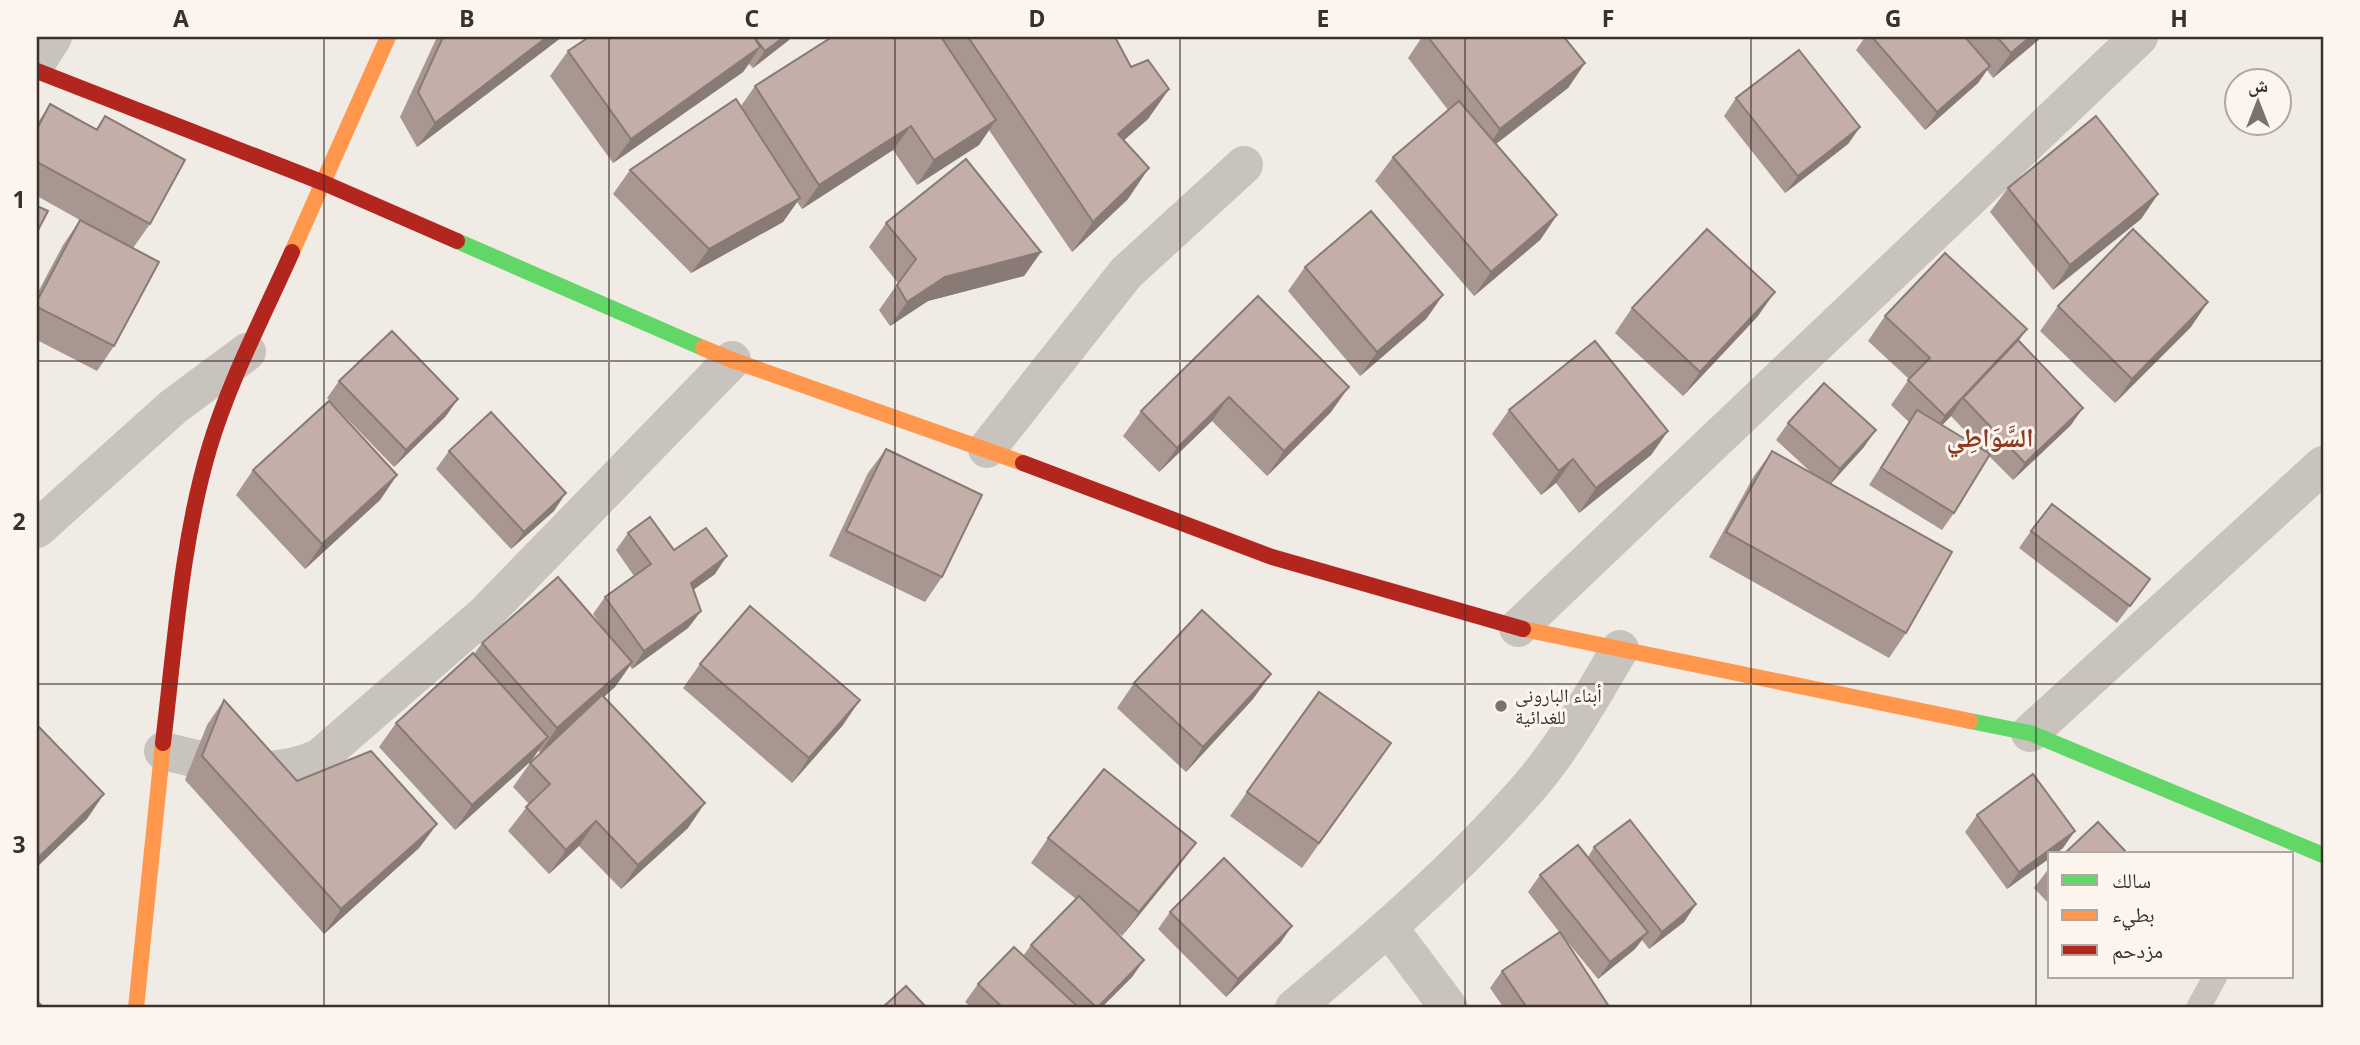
<svg xmlns="http://www.w3.org/2000/svg" width="2360" height="1045" font-family="'Noto Sans','Noto Naskh Arabic',sans-serif">
	<style>
		.lines { fill: none; stroke-linecap: round; stroke-linejoin: round }
		.lane { stroke: #c9c3be; stroke-width: 24 }
		.street { stroke: #c9c3be; stroke-width: 38 }
		.fast { stroke: #63d668; stroke-width: 16 }
		.slow { stroke: #ff974d; stroke-width: 16 }
		.jam { stroke: #b3261e; stroke-width: 16 }
		.wall { fill: #a89690; fill-rule: evenodd }
		.shaded-wall { fill: #887a75 }
		.building { fill: #c3afa7; stroke: #887a75; stroke-width: 2 }
		.grid { fill: none; stroke: #3b302b; stroke-width: 2; stroke-opacity: 0.55 }
		.poi-dot { fill: #7a716c; stroke: #fbf5ee; stroke-width: 2.5 }
		.labels { text-anchor: middle; stroke-width: 6; stroke-linejoin: round; paint-order: stroke }
		.poi-label { font-size: 19px; fill: #3b302b; stroke: #fbf5ee; text-anchor: start }
		.district-label { font-size: 26px; font-weight: bold; fill: #8c3b22; stroke: #fbf5ee }
		.neatline { fill: none; stroke: #3b302b; stroke-width: 2.5 }
		.grid-label { font-size: 23px; text-anchor: middle; font-weight: bold; fill: #3b302b }
	</style>
	<rect width="100%" height="100%" fill="#f0ebe5"/>
	<g class="lines">
		<polyline class="lane" points="2198,1008 2215,977"/>
		<g class="street">
			<polyline points="37,62 53,37"/>
			<polyline points="987,449 1126,273 1244,165"/>
			<polyline points="37,529 173,407 247,352"/>
			<polyline points="1518,628 2139,37"/>
			<polyline points="2030,733 2323,465"/>
			<path d="M163 751C219 763 262 783 319 758L486 613 732 360"/>
			<polyline points="1389,928 1449,1008"/>
			<path d="M1294 1008C1374 941 1453 873 1523 794 1562 751 1590 699 1620 649"/>
		</g>
		<g class="fast">
			<polyline points="457,241 703,348"/>
			<polyline points="1970,721 2030,733 2323,855"/>
		</g>
		<g class="slow">
			<polyline points="292,252 388,37"/>
			<polyline points="703,348 732,360 1023,463"/>
			<polyline points="1523,629 1970,721"/>
			<polyline points="136,1008 163,743"/>
		</g>
		<g class="jam">
			<polyline points="37,71 324,183 457,241"/>
			<polyline points="1023,463 1272,557 1523,629"/>
			<path d="M163 743C175 645 181 544 209 449 229 381 263 317 292 252"/>
		</g>
	</g>
	<g class="wall">
		<polygon points="437,37 562,37 417,147 400,117"/>
		<polygon points="832,37 1115,37 1131,67 1169,89 1148,119 1124,140 1128,199 1072,252 989,130 979,145 917,185 893,150 802,209 797,202 783,222 691,273 613,194 630,170 741,106 755,86"/>
		<polygon points="1422,37 1564,37 1585,63 1568,88 1496,144 1557,215 1540,240 1474,296 1375,181 1393,157 1448,110 1408,58"/>
		<polygon points="1865,37 2042,37 1993,78 1987,70 1978,83 1925,130 1856,50"/>
		<polygon points="789,40 753,68 749,64 743,72 613,163 550,76 568,51"/>
		<polygon points="1736,98 1860,127 1848,144 1785,193 1724,116"/>
		<polygon points="50,104 96,129 105,116 150,224 133,248 114,346 97,371 37,340 37,294 63,245 80,220 37,196 37,124"/>
		<polygon points="2008,188 2158,194 2141,219 2053,290 1990,212"/>
		<polygon points="886,223 1041,252 1024,276 928,301 890,326 879,310 898,283 869,247"/>
		<polygon points="1305,267 1443,295 1426,319 1360,376 1288,291"/>
		<polygon points="1258,296 1331,412 1267,476 1212,421 1159,472 1123,436 1141,411"/>
		<polygon points="2058,306 2191,327 2115,403 2040,331"/>
		<polygon points="1632,308 1758,316 1683,396 1615,333"/>
		<path d="M1885 316 2019 341 2071 425 2013 480 1989 456 1954 513 1942 530 1869 485 1909 422 1891 405 1909 379 1868 341ZM1951 416 1984 451 1942 425Z"/>
		<polygon points="339,381 446,416 394,467 327,398"/>
		<polygon points="1509,410 1668,431 1651,455 1579,513 1556,483 1541,495 1492,434"/>
		<polygon points="1788,423 1864,447 1830,484 1906,633 1889,658 1709,557 1754,476 1772,451 1815,476 1776,440"/>
		<polygon points="886,449 942,577 925,602 829,556 868,473"/>
		<polygon points="449,451 554,511 511,549 436,469"/>
		<polygon points="253,470 397,475 380,500 305,569 236,495"/>
		<polygon points="2031,531 2150,579 2117,623 2019,548"/>
		<polygon points="628,533 674,550 715,574 693,590 701,611 688,628 632,669 630,666 615,687 604,697 688,828 621,889 579,846 549,874 508,831 529,804 513,787 530,763 569,727 540,752 538,751 531,761 455,830 379,747 396,723 474,654 482,643 604,630 593,614 605,597 634,576 616,550"/>
		<polygon points="700,664 843,725 792,783 683,688"/>
		<polygon points="1271,674 1253,699 1186,772 1117,708 1134,683"/>
		<polygon points="224,700 297,781 437,824 419,848 324,934 185,780 207,725"/>
		<polygon points="1391,743 1302,868 1230,816 1247,792"/>
		<polygon points="1977,815 2063,848 2055,854 2050,854 2007,889 1965,832"/>
		<polygon points="1048,838 1178,867 1122,936 1110,927 1144,960 1132,977 1101,1008 972,1008 965,1002 978,984 1023,956 1031,945 1076,899 1031,863"/>
		<polygon points="1594,847 1696,904 1684,922 1649,949 1642,940 1635,949 1598,979 1561,934 1609,1008 1504,1008 1490,988 1502,971 1560,933 1528,892 1540,875 1588,857"/>
		<polygon points="2050,867 2050,905 2034,888"/>
		<polygon points="1170,912 1292,926 1280,943 1226,997 1158,929"/>
	</g>
	<g class="shaded-wall">
		<polygon points="547,37 562,37 417,147 435,123"/>
		<polygon points="784,37 792,37 789,40 753,68 765,51"/>
		<polygon points="2030,37 2042,37 1993,78 2011,53"/>
		<polygon points="760,47 743,72 613,163 631,139"/>
		<polygon points="1585,63 1568,88 1483,154 1500,129"/>
		<polygon points="1990,66 1978,83 1925,130 1937,112"/>
		<polygon points="1169,89 1148,119 1097,164 1118,134"/>
		<polygon points="996,120 979,145 917,185 934,160"/>
		<polygon points="911,126 893,150 802,209 819,185"/>
		<polygon points="1860,127 1848,144 1785,193 1798,176"/>
		<polygon points="1149,168 1128,199 1072,252 1093,222"/>
		<polygon points="2158,194 2141,219 2053,290 2070,265"/>
		<polygon points="800,198 783,222 691,273 709,249"/>
		<polygon points="1557,215 1540,240 1474,296 1491,272"/>
		<polygon points="1041,252 1024,276 928,301 890,326 907,302 945,277"/>
		<polygon points="1775,292 1758,316 1683,396 1700,372"/>
		<polygon points="1443,295 1426,319 1360,376 1377,352"/>
		<polygon points="2208,302 2191,327 2115,403 2132,379"/>
		<polygon points="2027,329 2009,354 1963,398 1951,416 1928,440 1945,416"/>
		<polygon points="1349,387 1331,412 1267,476 1284,451"/>
		<polygon points="1229,397 1212,421 1159,472 1177,448"/>
		<polygon points="458,399 446,416 394,467 406,450"/>
		<polygon points="2083,408 2071,425 2013,480 2025,463"/>
		<polygon points="1876,430 1864,447 1828,487 1840,469"/>
		<polygon points="1668,431 1651,455 1579,513 1596,488"/>
		<polygon points="1573,459 1556,483 1541,495 1559,471"/>
		<polygon points="397,475 380,500 305,569 322,544"/>
		<polygon points="566,493 554,511 511,549 524,532"/>
		<polygon points="727,556 715,574 679,600 691,583"/>
		<polygon points="701,611 688,628 632,669 644,651"/>
		<polygon points="632,662 615,687 540,752 557,728"/>
		<polygon points="1271,674 1253,699 1186,772 1203,747"/>
		<polygon points="860,700 843,725 792,783 809,758"/>
		<polygon points="548,737 531,761 455,830 472,805"/>
		<polygon points="104,794 87,819 37,867 37,859"/>
		<polygon points="705,803 688,828 621,889 638,865"/>
		<polygon points="596,821 579,846 549,874 566,850"/>
		<polygon points="437,824 419,848 324,934 341,909"/>
		<polygon points="2075,831 2063,848 2055,854 2050,854 2050,858 2007,889 2019,872"/>
		<polygon points="1196,843 1178,867 1122,936 1139,912"/>
		<polygon points="1696,904 1684,922 1649,949 1662,932"/>
		<polygon points="1292,926 1280,943 1226,997 1238,979"/>
		<polygon points="1648,932 1635,949 1598,979 1610,962"/>
		<polygon points="1144,960 1132,977 1101,1008 1096,1008"/>
	</g>
	<g class="building">
		<polygon points="443,37 547,37 435,123 418,92"/>
		<polygon points="589,37 754,37 760,47 631,139 568,51"/>
		<polygon points="754,37 784,37 765,51"/>
		<polygon points="832,37 941,37 996,120 934,160 911,126 819,185 755,86"/>
		<polygon points="968,37 1115,37 1131,67 1148,60 1169,89 1118,134 1149,168 1093,222"/>
		<polygon points="1428,37 1564,37 1585,63 1500,129"/>
		<polygon points="1872,37 1965,37 1990,66 1937,112"/>
		<polygon points="1997,37 2030,37 2011,53"/>
		<polygon points="1799,50 1860,127 1798,176 1736,98"/>
		<polygon points="736,99 800,198 709,249 630,170"/>
		<polygon points="1459,101 1557,215 1491,272 1393,157"/>
		<polygon points="50,104 97,130 105,116 185,160 150,224 37,162 37,129"/>
		<polygon points="2096,116 2158,194 2070,265 2008,188"/>
		<polygon points="966,159 1041,252 945,277 907,302 897,285 916,259 886,223"/>
		<polygon points="37,206 48,211 37,232"/>
		<polygon points="1371,211 1443,295 1377,352 1305,267"/>
		<polygon points="80,220 159,262 114,346 37,307 37,301"/>
		<polygon points="1707,229 1775,292 1700,372 1632,308"/>
		<polygon points="2133,229 2208,302 2132,379 2058,306"/>
		<polygon points="1945,253 2027,329 1945,416 1908,380 1930,358 1885,316"/>
		<polygon points="1258,296 1349,387 1284,451 1229,397 1177,448 1141,411"/>
		<polygon points="392,331 458,399 406,450 339,381"/>
		<polygon points="2018,340 2083,408 2025,463 1963,398"/>
		<polygon points="1595,341 1668,431 1596,488 1573,459 1559,471 1509,410"/>
		<polygon points="1824,383 1876,430 1840,469 1788,423"/>
		<polygon points="329,401 397,475 322,544 253,470"/>
		<polygon points="1917,410 1990,454 1954,513 1881,468"/>
		<polygon points="491,412 566,493 524,532 449,451"/>
		<polygon points="886,449 982,495 942,577 846,531"/>
		<polygon points="1772,451 1952,552 1906,633 1726,532"/>
		<polygon points="2052,504 2150,579 2130,606 2031,531"/>
		<polygon points="650,517 674,550 706,528 727,556 691,583 701,611 644,651 605,597 651,564 628,533"/>
		<polygon points="558,577 632,662 557,728 482,643"/>
		<polygon points="750,606 860,700 809,758 700,664"/>
		<polygon points="1202,610 1271,674 1203,747 1134,683"/>
		<polygon points="473,653 548,737 472,805 396,723"/>
		<polygon points="1319,692 1391,743 1319,843 1247,792"/>
		<polygon points="602,695 705,803 638,865 596,821 566,850 526,807 550,784 530,763"/>
		<polygon points="224,700 297,781 371,751 437,824 341,909 202,756"/>
		<polygon points="37,725 104,794 37,859"/>
		<polygon points="1104,769 1196,843 1139,912 1048,838"/>
		<polygon points="2033,774 2075,831 2019,872 1977,815"/>
		<polygon points="1630,820 1696,904 1662,932 1594,847"/>
		<polygon points="2098,822 2128,854 2064,854"/>
		<polygon points="1578,845 1648,932 1610,962 1540,875"/>
		<polygon points="1224,858 1292,926 1238,979 1170,912"/>
		<polygon points="1079,896 1144,960 1097,1008 1031,945"/>
		<polygon points="1560,932 1610,1008 1527,1008 1502,971"/>
		<polygon points="1014,947 1079,1008 1003,1008 978,984"/>
		<polygon points="906,986 927,1008 882,1008"/>
		<polygon points="37,1001 44,1008 37,1008"/>
	</g>
	<path class="grid" d="M324 37V1008M609 37V1008M895 37V1008M1180 37V1008M1465 37V1008M1751 37V1008M2036 37V1008M37 361H2323M37 684H2323"/>
	<circle class="poi-dot" cx="1501" cy="706" r="7"/>
	<g class="labels">
		<g class="poi-label">
			<text x="1515" y="702">أبناء البارونى<tspan x="1515" dy="22">للغدائية</tspan></text>
		</g>
		<g class="district-label">
			<text x="1990" y="447">السَّوَاطِي</text>
		</g>
	</g>
	<rect width="2360" height="1045" fill="none" stroke="#fbf5ee" stroke-width="77"/>
	<rect x="2048" y="852" width="245" height="126" fill="#fbf5ee" stroke="#aea6a0" stroke-width="2"/>
	<rect x="2062" y="875" width="35" height="10" fill="#63d668" stroke="#aea6a0" stroke-width="2"/>
	<text x="2112" y="888" font-size="21" fill="#3b302b">سالك</text>
	<rect x="2062" y="910" width="35" height="10" fill="#ff974d" stroke="#aea6a0" stroke-width="2"/>
	<text x="2112" y="922" font-size="21" fill="#3b302b">بطيء</text>
	<rect x="2062" y="945" width="35" height="10" fill="#b3261e" stroke="#aea6a0" stroke-width="2"/>
	<text x="2112" y="958" font-size="21" fill="#3b302b">مزدحم</text>
	<g transform="translate(2258 102)"><circle r="33" fill="#fbf5ee" stroke="#aea6a0" stroke-width="2"/>
	<path d="M0-5L12 26L0 18L-12 26Z" fill="#7a716c"/>
	<text y="-10" font-size="19" font-weight="bold" text-anchor="middle" fill="#3b302b">ش</text>
	</g>
	<rect x="38" y="38" width="2284" height="968" class="neatline"/>
	<g class="grid-label">
		<text x="181" y="27">A</text>
		<text x="467" y="27">B</text>
		<text x="752" y="27">C</text>
		<text x="1037" y="27">D</text>
		<text x="1323" y="27">E</text>
		<text x="1608" y="27">F</text>
		<text x="1893" y="27">G</text>
		<text x="2179" y="27">H</text>
		<text x="19" y="208">1</text>
		<text x="19" y="530">2</text>
		<text x="19" y="853">3</text>
	</g>
</svg>
